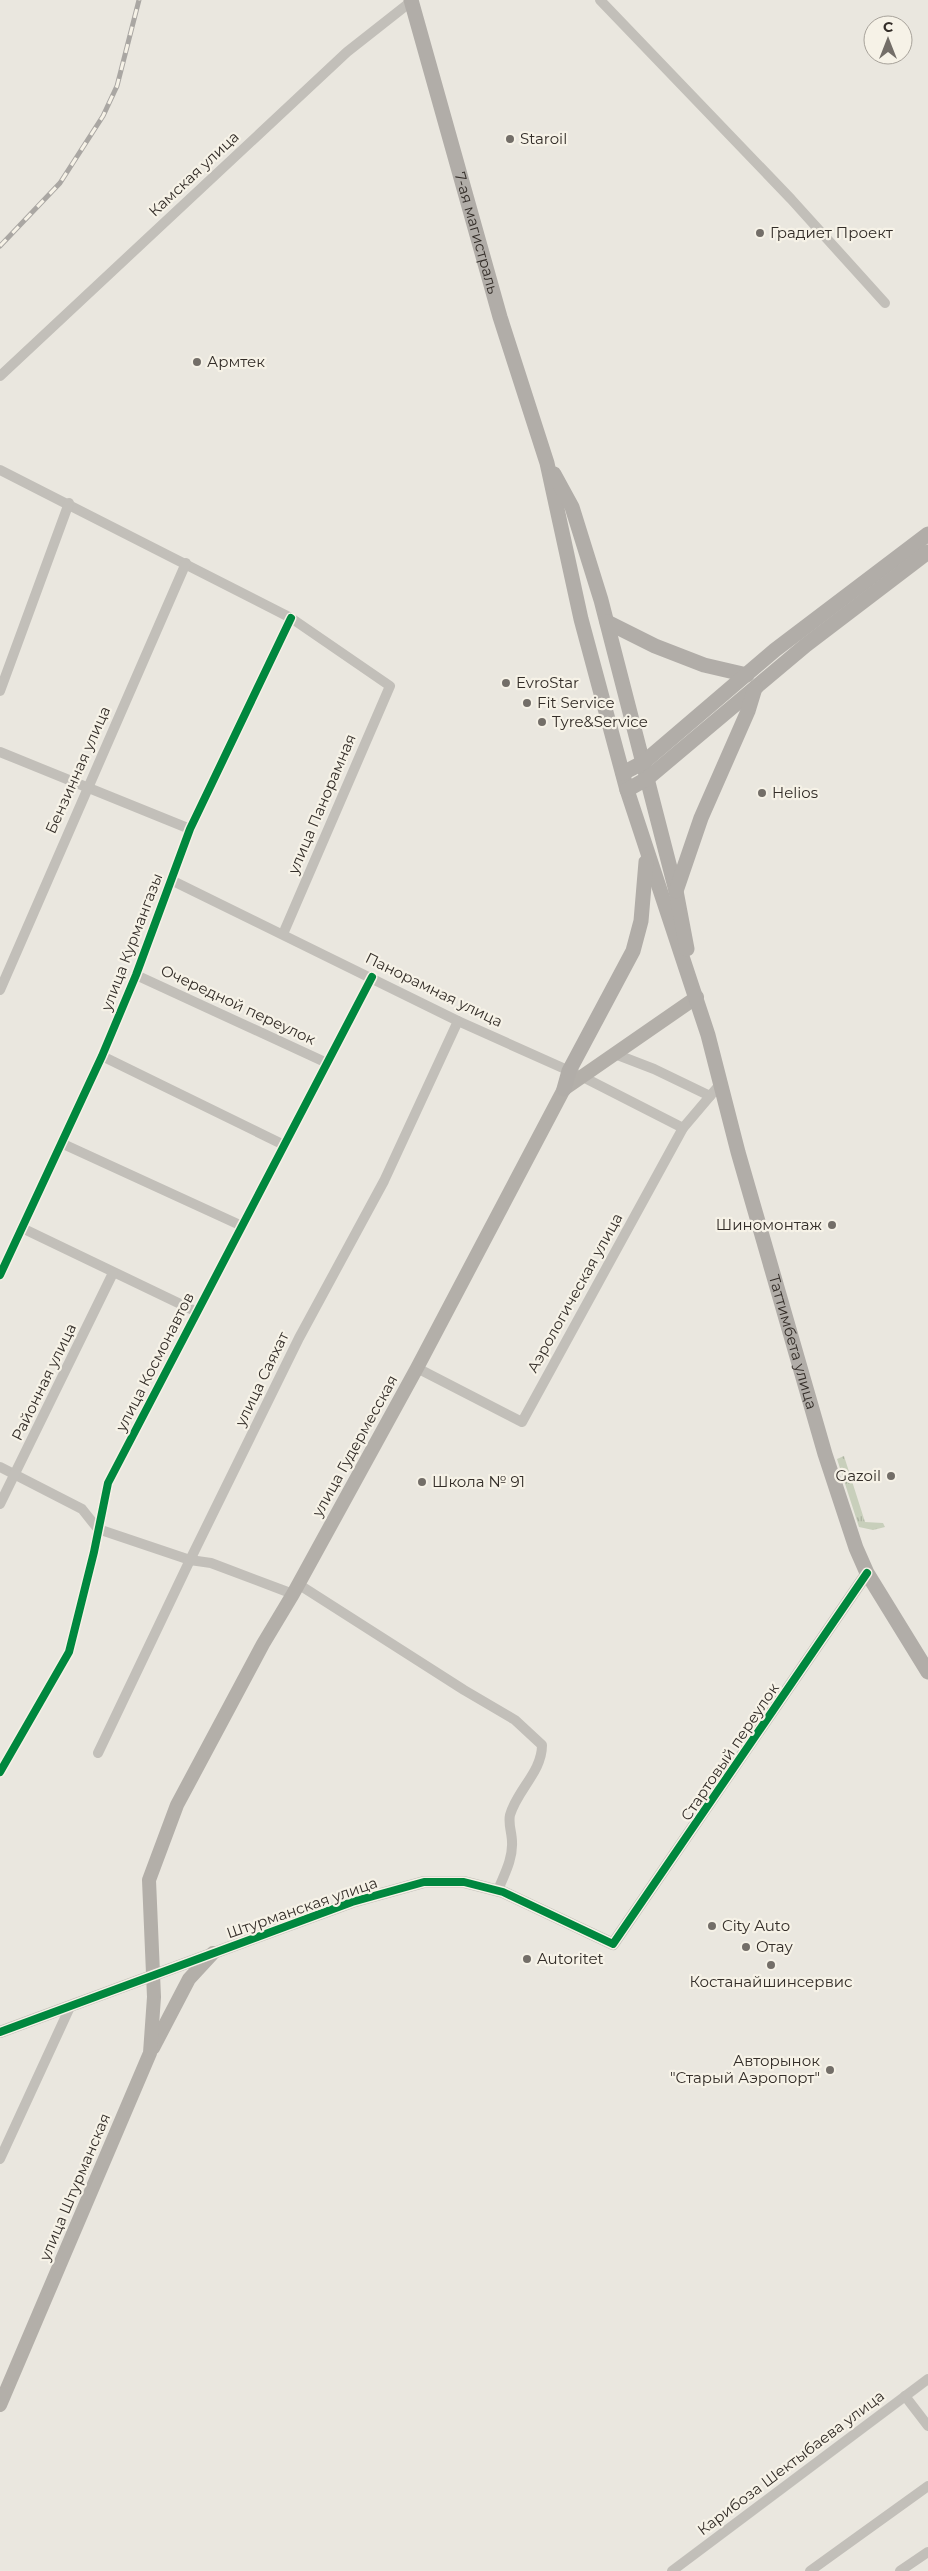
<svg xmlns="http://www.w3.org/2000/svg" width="928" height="2571" font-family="Montserrat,sans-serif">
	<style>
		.grass { fill: url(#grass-tufts) }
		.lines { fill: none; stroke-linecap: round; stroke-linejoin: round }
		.minor { stroke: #c2bfb9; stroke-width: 10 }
		.tertiary { stroke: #c2bfb9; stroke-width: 12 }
		.secondary { stroke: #b3afa9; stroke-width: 14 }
		.primary { stroke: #b1ada8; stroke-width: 15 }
		.rail-casing { stroke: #aaa7a3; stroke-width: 5 }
		.rail { stroke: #f6f2e7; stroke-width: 3; stroke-dasharray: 9; stroke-linecap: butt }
		.cycleway-casing { stroke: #f6f2e7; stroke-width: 11 }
		.cycleway { stroke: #00873e; stroke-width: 8 }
		.poi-dot { fill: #736e68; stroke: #f6f2e7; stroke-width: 2 }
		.labels { text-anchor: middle; stroke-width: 4.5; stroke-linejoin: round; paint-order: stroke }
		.poi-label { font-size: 15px; fill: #332d28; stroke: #f6f2e7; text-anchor: start }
		.street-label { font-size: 15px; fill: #332d28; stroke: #f6f2e7 }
	</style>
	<defs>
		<pattern id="grass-tufts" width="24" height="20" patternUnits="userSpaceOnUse" patternTransform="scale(1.25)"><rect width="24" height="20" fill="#c8cfbb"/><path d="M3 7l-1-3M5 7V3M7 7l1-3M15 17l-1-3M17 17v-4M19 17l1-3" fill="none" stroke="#acb2a1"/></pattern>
	</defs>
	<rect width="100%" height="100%" fill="#eae7df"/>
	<polygon class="grass" points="844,1456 865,1522 883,1523 885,1527 873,1530 859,1527 837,1459"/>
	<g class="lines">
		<g class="minor">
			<polyline points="600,0 791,199 885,303"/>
			<polyline points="0,376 347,52 413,0"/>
			<polyline points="0,470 291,618 390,686 283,934"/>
			<polyline points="0,691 69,503"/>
			<polyline points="0,752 190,829"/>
			<polyline points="171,880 458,1021 583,1077 683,1128"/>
			<polyline points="136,975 327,1063"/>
			<polyline points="0,990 186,563"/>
			<polyline points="615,1054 654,1069 710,1096"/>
			<polyline points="102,1056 284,1145"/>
			<polyline points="61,1143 242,1226"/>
			<polyline points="22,1228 197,1312"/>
			<polyline points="0,1275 102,1056 136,975 190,829 291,618"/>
			<polyline points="417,1368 522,1422 683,1128 722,1082"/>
			<polyline points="0,1467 82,1509 98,1529 190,1560 211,1563 293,1594"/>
			<polyline points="0,1504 113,1273"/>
			<path d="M298 1584 464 1690 515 1720 542 1745C542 1772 517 1790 510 1815 508 1824 512 1833 512 1842 513 1859 504 1875 498 1890"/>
			<polyline points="98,1753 190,1560 299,1338 384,1181 458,1021"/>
			<polyline points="0,1772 69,1652 94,1552 108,1483 372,977"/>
			<polyline points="0,2159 70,2007"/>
			<polyline points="905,2396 928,2426"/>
			<polyline points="672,2571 928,2379"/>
			<polyline points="810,2571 928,2486"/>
			<polyline points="900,2571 928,2552"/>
		</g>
		<polyline class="tertiary" points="0,2032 352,1902 424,1882 464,1882 503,1892 613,1944 867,1573"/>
		<g class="secondary">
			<polyline points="153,2048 189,1979 213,1953"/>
			<polyline points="0,2405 150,2053 154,1997 149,1880 177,1805 263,1644 293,1594 417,1368 564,1089 697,997"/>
		</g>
		<g class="primary">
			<path id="s1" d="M411 0 500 317 547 463 581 619 627 790 708 1035 738 1152 825 1454 856 1548 867 1573 928 1672"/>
			<polyline points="554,474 572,507 601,600 676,891 687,949"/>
			<polyline points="607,622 655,646 704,665 747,675"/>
			<polyline points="623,773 644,762 775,650 928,534"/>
			<polyline points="627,790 648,778 806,645 928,552"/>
			<polyline points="676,891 701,818 748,711 755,688"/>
			<polyline points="564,1089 569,1071 633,951 641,921 646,862"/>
		</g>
		<g class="rail-casing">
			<polyline id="rail" points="0,246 60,183 103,116 117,86 139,0"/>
		</g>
		<use href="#rail" class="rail"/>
		<g class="cycleway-casing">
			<g id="cycleway">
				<polyline points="0,1275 102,1056 136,975 190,829 291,618"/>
				<polyline points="0,1772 69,1652 94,1552 108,1483 372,977"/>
				<polyline points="0,2032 352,1902 424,1882 464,1882 503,1892 613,1944 867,1573"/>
			</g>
		</g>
		<use href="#cycleway" class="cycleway"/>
	</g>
	<g class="poi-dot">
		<circle cx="510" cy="139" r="5"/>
		<circle cx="760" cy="233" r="5"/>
		<circle cx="197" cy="362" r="5"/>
		<circle cx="506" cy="683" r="5"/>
		<circle cx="527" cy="703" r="5"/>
		<circle cx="542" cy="722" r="5"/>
		<circle cx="762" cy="793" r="5"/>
		<circle cx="832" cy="1225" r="5"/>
		<circle cx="891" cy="1476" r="5"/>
		<circle cx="422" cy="1482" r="5"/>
		<circle cx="712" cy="1926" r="5"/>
		<circle cx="746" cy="1947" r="5"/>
		<circle cx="527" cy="1959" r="5"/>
		<circle cx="771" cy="1965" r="5"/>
		<circle cx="830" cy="2070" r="5"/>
	</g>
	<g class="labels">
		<g class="poi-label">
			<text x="520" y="144">Staroil</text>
			<text x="770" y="238">Градиет Проект</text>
			<text x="207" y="367">Армтек</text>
			<text x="516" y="688">EvroStar</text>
			<text x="537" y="708">Fit Service</text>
			<text x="552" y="727">Tyre&amp;Service</text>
			<text x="772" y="798">Helios</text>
			<text x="822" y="1230" text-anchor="end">Шиномонтаж</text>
			<text x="881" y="1481" text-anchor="end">Gazoil</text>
			<text x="432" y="1487">Школа № 91</text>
			<text x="722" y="1931">City Auto</text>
			<text x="756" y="1952">Отау</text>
			<text x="537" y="1964">Autoritet</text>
			<text x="771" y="1987" text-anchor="middle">Костанайшинсервис</text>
			<text x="820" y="2066" text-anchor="end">Авторынок<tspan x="820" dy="17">"Старый Аэропорт"</tspan></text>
		</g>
		<g class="street-label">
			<text transform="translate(194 174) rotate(-43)" y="5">Камская улица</text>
			<text dy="5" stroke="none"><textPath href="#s1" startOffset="242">7-ая магистраль</textPath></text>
			<text transform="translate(78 770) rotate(-66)" y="5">Бензинная улица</text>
			<text transform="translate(322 804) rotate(-67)" y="5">улица Панорамная</text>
			<text transform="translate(132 942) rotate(-69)" y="5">улица Курмангазы</text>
			<text transform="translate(434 990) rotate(26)" y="5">Панорамная улица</text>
			<text transform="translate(238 1005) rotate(25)" y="5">Очередной переулок</text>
			<text transform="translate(575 1293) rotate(-61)" y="5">Аэрологическая улица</text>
			<text dy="5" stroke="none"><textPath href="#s1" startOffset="1396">Таттимбета улица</textPath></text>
			<text transform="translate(155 1362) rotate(-63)" y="5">улица Космонавтов</text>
			<text transform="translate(262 1379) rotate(-64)" y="5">улица Саяхат</text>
			<text transform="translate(44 1382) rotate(-64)" y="5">Районная улица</text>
			<text transform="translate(355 1446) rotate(-61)" y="5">улица Гудермесская</text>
			<text transform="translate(730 1752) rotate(-56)" y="5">Стартовый переулок</text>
			<text transform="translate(302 1908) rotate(-19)" y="5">Штурманская улица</text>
			<text transform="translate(75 2187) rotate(-67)" y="5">улица Штурманская</text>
			<text transform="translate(791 2463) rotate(-37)" y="5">Карибоза Шектыбаева улица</text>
		</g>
	</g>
	<g transform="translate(888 40)"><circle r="24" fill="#f6f2e7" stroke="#a8a39b"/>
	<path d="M0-4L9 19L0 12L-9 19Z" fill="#736e68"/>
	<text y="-8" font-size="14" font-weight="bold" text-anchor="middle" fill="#332d28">С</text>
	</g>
</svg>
